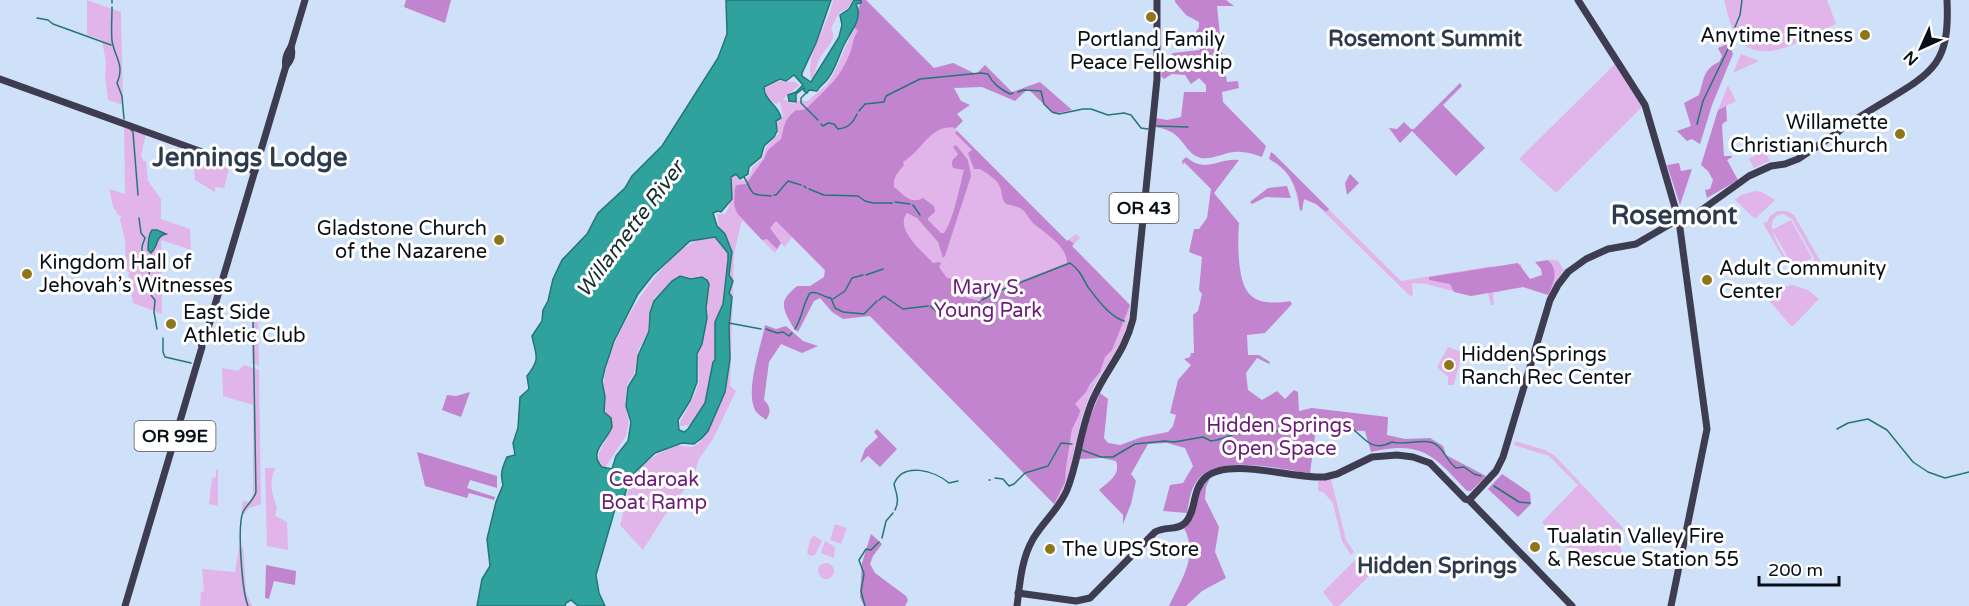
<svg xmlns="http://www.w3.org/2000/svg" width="1969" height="606" font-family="'Varela Round',sans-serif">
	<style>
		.green { fill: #e1b5e9; fill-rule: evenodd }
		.forest { fill: #c284ce }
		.water { fill: #30a29d; stroke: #247675; stroke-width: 1.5; fill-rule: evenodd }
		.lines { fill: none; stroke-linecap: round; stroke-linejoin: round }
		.stream { stroke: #247675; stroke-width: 1.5 }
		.major { stroke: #3e3c50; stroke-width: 7 }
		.poi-dot { fill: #8f761b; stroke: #fff; stroke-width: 2 }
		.labels { text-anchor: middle; stroke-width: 6; stroke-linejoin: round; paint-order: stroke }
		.shield { fill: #fff; stroke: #53575d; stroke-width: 1.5 }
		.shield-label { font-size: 18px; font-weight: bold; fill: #090f17 }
		.poi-label { font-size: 20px; fill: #090f17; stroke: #fff; text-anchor: start }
		.park-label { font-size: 20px; fill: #691d76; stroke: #fff }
		.water-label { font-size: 21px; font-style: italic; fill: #152e2c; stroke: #fff }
		.quarter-label { font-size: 22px; font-weight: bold; fill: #2c3b4e; stroke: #fff }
		.district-label { font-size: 26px; font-weight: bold; fill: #2c3b4e; stroke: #fff }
	</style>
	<rect width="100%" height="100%" fill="#cee1f9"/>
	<g class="green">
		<polygon points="87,0 121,12 123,105 108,100 105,77 106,63 102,40 87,35"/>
		<path d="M833 0H853L848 8 839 13 831 28C838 41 826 47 820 58 817 64 815 72 813 78L811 79C805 53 829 25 833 0Z"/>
		<path d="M1724 0H1827L1836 24C1809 36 1758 72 1736 35 1730 25 1727 11 1724 0Z"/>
		<path d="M853 26 1067 241 1076 234 1080 238 1072 246 1130 305C1128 348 1102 364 1088 400 1074 435 1075 474 1055 505L792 237 785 247 781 243 775 253 742 220 734 253 730 386 736 391 713 439 699 459 693 478 663 518 643 550 620 525C625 509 626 491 635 476 644 460 661 451 677 446 683 445 686 447 691 447 699 446 705 437 708 431L690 425 681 426 679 424 695 394 699 381 698 356 707 320V298L709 284 707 278 702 276 692 278 679 275 654 298 649 313 648 331 639 349 634 374 627 385 625 403 629 422 626 436 605 468 599 464C595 448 611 441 610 426 610 419 606 416 604 410 602 405 603 388 604 382 605 343 658 259 694 242 704 237 713 239 724 232L719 227 717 214H725C735 201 728 190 733 176L736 175 739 181 745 180 751 173 752 168 762 159 767 146 778 134 777 123 783 117 780 102 776 104 767 97 765 88 780 81 796 82 799 85 797 87 783 99 794 104 799 101H808C814 94 823 90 829 82 839 66 844 47 854 30Z"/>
		<polygon points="1741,54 1759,61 1733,73"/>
		<polygon points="1615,64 1642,107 1556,193 1519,159"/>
		<polygon points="1728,85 1736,101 1718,110"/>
		<path d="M124 127 146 134 141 155 143 161H146L148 181 161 199V219L190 229 191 250 161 240 162 314 133 303C132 291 127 283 129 272L108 262 109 260 126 265 125 240 120 220 121 216 118 215 113 206 109 189 125 194Z"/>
		<polygon points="1764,150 1770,161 1754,168 1749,159"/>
		<polygon points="193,151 230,165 224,188 215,187 215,192 195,180"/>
		<path d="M1271 152 1401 281 1492 266 1494 268 1521 264 1524 285 1553 280 1550 259 1558 261 1564 270 1548 295 1523 287 1493 293 1494 305H1491L1488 293 1471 296 1426 284 1412 283 1413 295 1410 296 1316 204 1303 199 1300 211C1294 186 1294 173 1269 159Z"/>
		<polygon points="1755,191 1762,192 1775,200 1756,218 1754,218 1735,200 1741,195"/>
		<path d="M1777 211H1787L1794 215 1822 264 1818 265 1811 275 1801 277 1791 272 1763 223 1767 222 1770 216ZM1783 214 1792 219 1814 258 1813 268C1808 275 1800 275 1794 270 1786 257 1756 219 1783 214Z"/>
		<polygon points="1791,220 1812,258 1794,268 1772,230"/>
		<polygon points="1792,285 1808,290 1819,299 1793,326 1791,326 1766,297 1779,288"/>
		<polygon points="252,319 258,322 259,366 252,363"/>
		<polygon points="1448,347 1462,352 1454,385 1448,385 1448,377 1437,367"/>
		<polygon points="244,365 259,370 261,504 249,508 244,514 241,514 243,501 249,502 253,494 253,405 223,396 222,368 238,371"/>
		<polygon points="1515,441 1545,450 1555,456 1623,528 1620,546 1625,561 1618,568 1600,550 1584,565 1542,522 1578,485 1549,456 1514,445"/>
		<path d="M265 468H276C268 478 272 496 277 507L275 516 287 522 288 550 267 546Z"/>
		<polygon points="218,469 218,506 209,504 212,478 216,477 216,470"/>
		<polygon points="1331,479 1346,540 1354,552 1351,555 1342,541 1333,503 1323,492 1318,491 1318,481"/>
		<polygon points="835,524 847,528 841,544 830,540"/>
		<polygon points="814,535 822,541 815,555 810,556 807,553 810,540"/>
		<polygon points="825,541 835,547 834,558 821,553"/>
		<polygon points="239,547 243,547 246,592 252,606 200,606 201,592 204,591 202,569 235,572"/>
		<polygon points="1358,557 1373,572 1339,606 1334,606 1323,592"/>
		<circle cx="826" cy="571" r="8"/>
	</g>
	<g class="forest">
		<polygon points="406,0 451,0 445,23 404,7"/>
		<path d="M861 0H866L934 68 953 63 976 74 985 65 1012 92 1040 82 1072 110 1054 114 1028 89 1015 101 982 87 954 88 961 101 970 105 957 114 963 121 955 129 953 127C949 128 944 127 939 130 925 137 917 154 903 162L904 165C898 173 893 176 894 187 903 194 911 205 923 198L934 206 935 212 928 218V220L941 233H944C953 222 960 185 964 170L953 168C950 159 954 160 958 154L953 147 956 145 968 160 971 176 945 256 943 258 938 242 917 218 907 213C894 229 923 252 933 263L939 262 941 263 939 267 947 278 960 280 958 287 965 297 979 301 984 295 1067 263C1067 245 1044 233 1033 223 1028 218 1026 211 1020 208 1016 206 1010 205 1006 204 1002 199 1002 196 1001 190 999 180 988 174 980 169H974L968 153 972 150 955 133 957 131 1067 241 1069 240 1074 244 1072 246 1130 305 1112 350 1105 357 1100 372 1090 384 1086 392 1075 404 1080 410 1079 415 1072 429 1066 467 1065 482 1054 504 870 316 843 319 832 312 820 298 814 301 798 332C793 328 792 325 789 320 780 303 783 298 797 286H810L824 277 825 270 776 221 770 228 781 243 777 249 767 239 762 240 737 213 734 205 735 188 737 185 746 184 764 159 768 150 781 139C785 125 783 121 796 110 806 112 809 105 816 99 832 84 841 75 850 53 853 45 853 37 858 31L853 26Z"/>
		<path d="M1175 0H1226L1234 6H1217L1222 55 1227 82 1238 81 1239 88 1222 92 1223 102 1266 146 1262 157C1253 154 1244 151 1234 152 1223 153 1212 160 1201 158 1182 153 1186 131 1155 127L1156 118 1167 120 1181 117 1184 92H1206V85L1199 78 1191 84 1185 75 1172 74 1164 79 1161 76 1162 71 1171 67V55L1173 53 1200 50 1196 32 1199 27V22L1186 15 1175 2Z"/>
		<path d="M1729 43 1733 54 1712 105 1700 144 1692 139 1687 141 1677 131 1691 126 1684 103 1699 95C1704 80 1703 69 1719 62L1722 56 1718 48Z"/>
		<polygon points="1460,83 1462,86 1443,105 1485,148 1456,176 1412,131 1400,143 1389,128 1397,129 1404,122 1411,129 1414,129"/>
		<polygon points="1726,106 1727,121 1723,123 1722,126 1724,156 1732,156 1732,157 1727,160 1738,180 1707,198 1705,190 1710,189 1713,180 1708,171 1701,165 1718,110"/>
		<path d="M1271 152 1275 155 1329 209 1326 212 1316 204 1304 199 1302 211 1300 210C1298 188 1290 170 1269 159Z"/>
		<path d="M1186 157C1207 174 1217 158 1239 160L1214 193 1239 223C1238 236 1238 247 1239 260 1242 296 1253 307 1290 301L1292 304 1265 333 1247 335 1248 355H1259L1270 362 1269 364 1257 358 1246 373 1248 390 1262 400 1277 391 1285 399 1294 390 1298 392 1299 411 1312 408 1388 417 1387 435 1405 439 1430 438 1443 446 1446 455 1486 476 1471 491H1467C1434 456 1423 440 1371 452L1365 431 1316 429 1310 473C1280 470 1217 452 1197 481 1190 490 1189 502 1187 513L1163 511 1170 485 1183 483 1193 466 1185 448 1167 443 1148 444 1131 474 1136 481 1131 504 1123 524V515L1099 490C1109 481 1121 475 1116 461L1102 458 1079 459 1089 420 1100 393 1108 399 1104 438 1108 443 1120 445 1142 437 1168 432 1173 426 1176 415 1170 413 1178 380 1191 365 1184 359 1190 357 1191 353H1194L1193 315 1198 311 1202 294 1199 290 1202 257 1189 252 1194 229H1199L1207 218 1211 189 1184 162 1183 165 1182 161Z"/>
		<polygon points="1679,163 1681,171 1692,169 1680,205 1667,165"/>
		<polygon points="1350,174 1359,183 1347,195 1345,183"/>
		<polygon points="1287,186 1291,198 1266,197 1252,204 1250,202 1268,188"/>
		<path d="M1548 260C1559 270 1554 283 1548 295L1523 287 1471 296 1454 292 1450 284 1429 280V277L1518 263 1530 279 1542 275 1541 269 1535 262Z"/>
		<path d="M765 325 776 329 786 326 803 341 818 346 802 353 781 344 769 362 764 400C771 407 771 412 766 420 763 417 757 414 755 410 745 389 761 347 765 325Z"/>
		<polygon points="470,392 461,417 442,410 447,395 456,396"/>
		<polygon points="877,429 897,449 880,467 868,456 860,463 865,449 878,437 874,432"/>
		<polygon points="417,452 497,476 497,488 470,480 467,488 495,497 494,500 469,493 467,498 425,486"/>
		<polygon points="1502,474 1530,493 1531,504 1518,517 1488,489"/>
		<path d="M1210 478 1206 487 1205 499 1219 527 1215 552 1226 578 1202 591 1186 606H1169C1181 580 1199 556 1184 528L1187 526 1199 491Z"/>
		<polygon points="871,534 882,544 873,556 870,564 875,573 906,596 908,600 905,606 864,606 860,597 862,563"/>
		<polygon points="266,565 296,571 295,585 274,581 269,599 265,598"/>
	</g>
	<g class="water">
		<path d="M726 0H831L816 43 802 73V76L811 82 839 37 842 25 840 15 849 9 854 0H861V3L856 4C864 19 849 33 843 47 838 58 836 67 829 77 826 83 820 85 817 91L809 90 807 93 804 91V88L796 94V102L789 101 788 95 796 92 803 85 794 75 786 81 780 79 764 87C764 101 779 105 781 118L776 121 777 131 774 137 764 146 761 157 749 167 748 174 740 179 736 174 731 177 732 199 721 212 718 211 713 213 717 226 725 234 732 252 729 275 733 281 729 293 732 297 729 327 730 359 725 392 708 431 702 438 694 444 682 443 655 453 629 478 625 495 615 509 596 575 599 593 605 606H578L571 600 566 603 565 606H477L482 579 490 566 487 539 496 502 503 485C500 474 502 468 507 457L515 455 513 443 518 428 520 397 529 389 527 376C541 358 536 356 532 336L542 321 543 310 548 301 553 279 562 260 587 234 598 213 625 188 632 176 662 146 718 58 727 34ZM715 237 728 253V260L723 304 715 322V360L713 362 705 403 688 429 684 432 679 430 678 420 690 401 697 382V354L702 344 707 318 706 308 709 284 707 280 702 277 691 279 680 276 672 281 654 301 650 313 649 331 638 356 636 374 628 387 626 406 631 422 628 441 616 456 612 469 602 467C588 452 606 442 612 427L611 418 604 412 605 397 602 381 605 368 614 341 638 294 653 275 690 241Z"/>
		<path d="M152 230H157L166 234C155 236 159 246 151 253L148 250C148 244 148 235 152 230Z"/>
	</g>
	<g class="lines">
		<g class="stream">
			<polyline points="112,3 112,0"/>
			<path d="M112 7C112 18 111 30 112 41 115 58 125 65 117 83L122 96 124 119"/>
			<polyline points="37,18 48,20 53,24 111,45"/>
			<polyline points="1735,27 1740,15 1742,0"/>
			<polyline points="1018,92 1024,90 1041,91 1044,104 1052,112 1059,114 1083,109 1091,109 1108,115 1124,113 1131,115 1141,128 1148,129"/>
			<polyline points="806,93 801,98 801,103 818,120"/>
			<path d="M859 111 865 104 884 102 886 96 920 79 981 73 988 74C993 84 1000 89 1010 94L1013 93"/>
			<path d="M821 124 823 126 828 123 834 124 838 129C848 128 853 123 857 114"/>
			<polyline points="1697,124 1703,101 1730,45"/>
			<polyline points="1157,126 1188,127"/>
			<polyline points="131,130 133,132 138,195"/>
			<path d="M744 177C754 193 747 195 771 196"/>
			<polyline points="804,186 806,188"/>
			<polyline points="809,189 824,195 858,196 865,201 873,203 892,203"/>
			<polyline points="774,195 776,195 788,181 801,185"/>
			<polyline points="895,202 910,204"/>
			<polyline points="913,205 920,215"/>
			<path d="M139 218 141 233 145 238C144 242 142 244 142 248 141 254 146 257 148 262 152 274 144 290 155 300L154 312 157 329"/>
			<polyline points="866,275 883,269"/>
			<polyline points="833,299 845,291 852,278 863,275"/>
			<polyline points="879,300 884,296 903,309 928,306"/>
			<path d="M982 300 999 291 1070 263C1080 270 1082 277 1088 287 1097 299 1109 316 1124 321"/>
			<polyline points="930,306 936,311 957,310"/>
			<polyline points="961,310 975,306 980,302"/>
			<polyline points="729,323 761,329"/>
			<polyline points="766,329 777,333 783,332 789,336 792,333"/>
			<path d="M795 329C803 316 803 303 810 293 819 290 822 298 831 298L835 308 843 312 864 314 877 301"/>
			<polyline points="163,338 163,352 165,357 191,363"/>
			<polyline points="1837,429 1848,423 1868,419 1887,430 1913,462 1928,472 1945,478 1969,472"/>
			<path d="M1082 450 1101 457H1113L1135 444 1165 441 1174 442 1203 437 1211 441 1217 440 1235 434 1263 430 1273 434C1278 431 1283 426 1289 425 1302 424 1315 427 1328 427 1332 427 1338 425 1342 425 1361 426 1365 456 1392 442 1406 446 1427 436 1438 446 1445 452 1448 462 1456 468L1464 467 1474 474 1481 476"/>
			<polyline points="995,478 1003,479 1009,486 1014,484 1025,473 1048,466 1061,443 1072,444"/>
			<polyline points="989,480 990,480"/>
			<polyline points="1494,486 1519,502 1530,503"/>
			<path d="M895 510C900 500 896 493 894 484 903 461 935 471 949 483L958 481"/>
			<polyline points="882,538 886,521 893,513"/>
			<path d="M248 606C242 591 237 526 243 512 247 504 254 500 256 492L253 320"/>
			<polyline points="865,606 861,591 864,574 859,560 866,549 871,550 879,542"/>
		</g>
		<g class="major">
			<polyline points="1578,0 1645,105 1679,221 1707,429 1671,606"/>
			<path d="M286 66C291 61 293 54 291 47"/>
			<polyline points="0,79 255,171"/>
			<path d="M1836 129 1845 126C1858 118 1872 109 1884 102 1934 72 1950 63 1947 0"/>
			<polyline points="1469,500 1496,471 1503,457 1550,300 1558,285 1568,272 1586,259 1608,249 1636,244 1672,223 1689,219 1749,176 1771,166 1785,164 1798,159 1837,133 1841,129"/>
			<path d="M1018 593 1076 601 1090 598 1155 532C1165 526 1177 531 1185 523 1197 511 1191 490 1206 477 1230 457 1294 479 1325 477L1337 474 1372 457 1397 455 1413 457 1430 463 1465 499 1469 500 1572 606"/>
			<path d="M125 606 202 347 201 343 209 325 286 66C284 59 287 53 291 47L305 0"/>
			<path d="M1017 606C1020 583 1021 560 1033 539 1043 522 1059 509 1067 490 1079 460 1080 427 1094 397 1107 368 1125 352 1133 319L1157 79V0"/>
		</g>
	</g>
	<g class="poi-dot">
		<circle cx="1151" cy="17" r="6"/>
		<circle cx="1865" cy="35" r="6"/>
		<circle cx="1900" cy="134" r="6"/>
		<circle cx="499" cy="240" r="6"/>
		<circle cx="27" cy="274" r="6"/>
		<circle cx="1707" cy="280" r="6"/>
		<circle cx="171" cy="324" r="6"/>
		<circle cx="1449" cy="365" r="6"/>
		<circle cx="1535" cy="547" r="6"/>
		<circle cx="1050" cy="549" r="6"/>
	</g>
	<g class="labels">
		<g class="shield">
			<rect x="1109.5" y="193" width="69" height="30" rx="4.5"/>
			<rect x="134.5" y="421" width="81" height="30" rx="4.5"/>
		</g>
		<g class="shield-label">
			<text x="1144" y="214">OR 43</text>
			<text x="175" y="442">OR 99E</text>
		</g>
		<g class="poi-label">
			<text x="1853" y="42" text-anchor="end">Anytime Fitness</text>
			<text x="1151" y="46" text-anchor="middle">Portland Family<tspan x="1151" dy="23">Peace Fellowship</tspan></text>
			<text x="1888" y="129" text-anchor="end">Willamette<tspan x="1888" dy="23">Christian Church</tspan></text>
			<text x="487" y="235" text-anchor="end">Gladstone Church<tspan x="487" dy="23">of the Nazarene</tspan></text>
			<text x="39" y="269">Kingdom Hall of<tspan x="39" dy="23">Jehovah’s Witnesses</tspan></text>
			<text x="1719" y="275">Adult Community<tspan x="1719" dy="23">Center</tspan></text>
			<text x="183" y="319">East Side<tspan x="183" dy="23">Athletic Club</tspan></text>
			<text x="1461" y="361">Hidden Springs<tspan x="1461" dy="23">Ranch Rec Center</tspan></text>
			<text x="1547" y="543">Tualatin Valley Fire<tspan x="1547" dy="23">&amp; Rescue Station 55</tspan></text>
			<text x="1062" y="556">The UPS Store</text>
		</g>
		<g class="park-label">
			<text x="988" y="294">Mary S.<tspan x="988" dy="23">Young Park</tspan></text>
			<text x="1279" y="432">Hidden Springs<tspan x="1279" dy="23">Open Space</tspan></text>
			<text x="654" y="486">Cedaroak<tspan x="654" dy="23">Boat Ramp</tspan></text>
		</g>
		<g class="water-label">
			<text transform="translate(630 229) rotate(-53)" y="7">Willamette River</text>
		</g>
		<g class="quarter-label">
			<text x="1425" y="46">Rosemont Summit</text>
			<text x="1437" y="573">Hidden Springs</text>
		</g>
		<g class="district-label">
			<text x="250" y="166">Jennings Lodge</text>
			<text x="1674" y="224">Rosemont</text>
		</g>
	</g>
	<g transform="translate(1921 48) rotate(225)" stroke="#ffffff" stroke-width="4.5" paint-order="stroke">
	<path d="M0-4.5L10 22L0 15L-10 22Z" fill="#090f17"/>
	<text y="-9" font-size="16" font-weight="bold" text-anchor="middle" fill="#090f17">N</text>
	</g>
	<path d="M1759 576v9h80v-9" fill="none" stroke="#090f17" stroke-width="3"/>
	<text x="1768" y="576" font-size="18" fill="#090f17" stroke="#ffffff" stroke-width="4.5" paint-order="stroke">200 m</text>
</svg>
